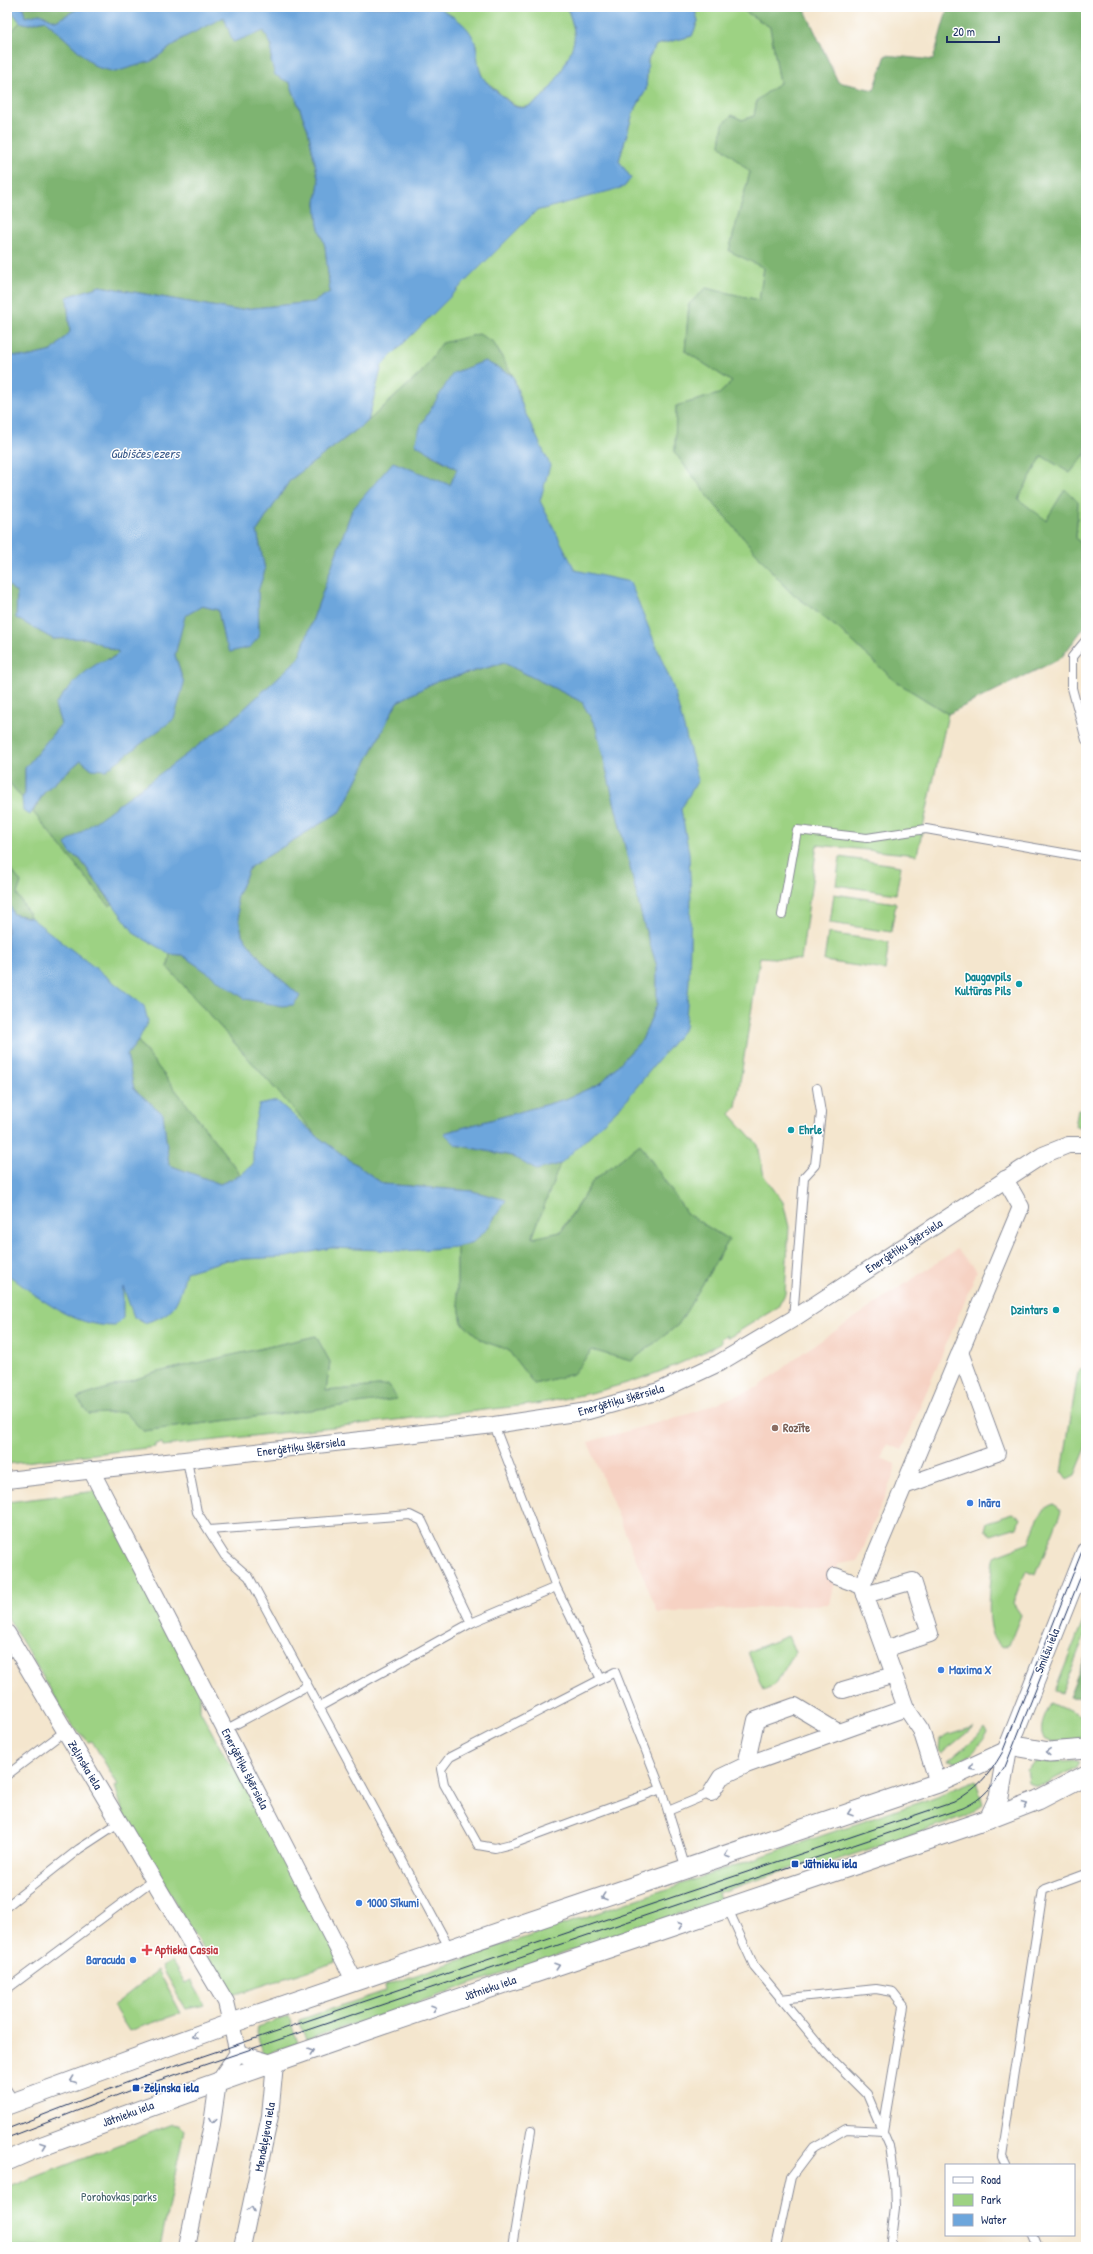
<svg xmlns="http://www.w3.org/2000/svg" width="1093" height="2254" font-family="'Patrick Hand',sans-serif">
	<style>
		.built { fill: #f6d2c3 }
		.green { fill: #9dd283; stroke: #5c8070; fill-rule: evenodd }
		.forest { fill: #7eb471; stroke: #4c7268 }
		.water { fill: #6da6dc; stroke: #446a9d }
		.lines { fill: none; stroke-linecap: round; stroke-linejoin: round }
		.service-casing { stroke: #888a96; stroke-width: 10 }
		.minor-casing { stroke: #888a96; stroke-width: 18 }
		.tertiary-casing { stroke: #888a96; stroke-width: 21 }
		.service { stroke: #fff; stroke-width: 8 }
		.minor { stroke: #fff; stroke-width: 16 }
		.tertiary { stroke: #fff; stroke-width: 19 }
		.tram { stroke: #1b2f5e; stroke-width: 1 }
		.oneway { stroke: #8d97ae }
		.culture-dot { fill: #0f9aa8; stroke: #fff; stroke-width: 1.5 }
		.education-dot { fill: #8d6e63; stroke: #fff; stroke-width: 1.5 }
		.shop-dot { fill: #3f7fe0; stroke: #fff; stroke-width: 1.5 }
		.transit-dot { fill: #1a4fb4; stroke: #fff; stroke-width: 1.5 }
		.health-dot { fill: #e0444e; stroke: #fff; stroke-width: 1.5 }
		.labels { text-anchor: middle; stroke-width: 3; stroke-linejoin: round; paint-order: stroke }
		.culture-label { font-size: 12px; font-weight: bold; fill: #0d838f; stroke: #fff; text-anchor: end }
		.street-label { font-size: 12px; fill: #1b2f5e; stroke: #fff }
		.education-label { font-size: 12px; font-weight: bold; fill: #785e54; stroke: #fff; text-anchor: start }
		.shop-label { font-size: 12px; font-weight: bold; fill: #366cbe; stroke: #fff; text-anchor: start }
		.transit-label { font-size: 12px; font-weight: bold; fill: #164399; stroke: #fff; text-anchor: start }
		.health-label { font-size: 12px; font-weight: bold; fill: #be3a42; stroke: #fff; text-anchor: start }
		.park-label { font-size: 12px; fill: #426069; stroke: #fff }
		.water-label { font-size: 13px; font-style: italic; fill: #38598a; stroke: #fff }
	</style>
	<rect width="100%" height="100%" fill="#fff"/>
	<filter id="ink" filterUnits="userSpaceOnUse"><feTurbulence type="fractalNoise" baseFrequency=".025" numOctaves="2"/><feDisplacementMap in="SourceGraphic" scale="8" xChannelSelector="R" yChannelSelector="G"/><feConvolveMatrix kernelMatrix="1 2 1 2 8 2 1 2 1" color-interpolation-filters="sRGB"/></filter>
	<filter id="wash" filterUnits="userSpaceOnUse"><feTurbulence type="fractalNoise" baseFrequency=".012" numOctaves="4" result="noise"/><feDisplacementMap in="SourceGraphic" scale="16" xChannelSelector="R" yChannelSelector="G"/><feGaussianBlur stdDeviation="0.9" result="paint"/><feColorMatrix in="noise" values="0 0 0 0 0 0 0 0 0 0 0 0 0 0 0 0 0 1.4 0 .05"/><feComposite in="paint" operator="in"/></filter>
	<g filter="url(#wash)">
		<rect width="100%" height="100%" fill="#f4e6ce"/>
		<polygon class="built" points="957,1249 977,1271 902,1450 887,1444 881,1458 895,1464 894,1474 858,1561 838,1564 829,1604 658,1613 588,1442 689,1414 759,1387 798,1356"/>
		<g class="green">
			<polygon points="7,7 11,7 11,10 20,22 7,37"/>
			<path d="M438 7H567C570 16 574 27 575 37 576 54 546 101 529 106 524 108 518 107 514 105 512 104 485 81 484 79 477 69 477 55 476 44Z"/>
			<path d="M694 7H738L770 27 780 83 757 100 754 116 742 120 732 115 723 124 720 145 750 172 729 251 764 267 759 300 706 288 689 304 685 351 732 382 719 394 676 406 675 453 715 505 788 590 839 629 895 681 948 714 917 855 817 845 801 960 760 957 736 1107 730 1114 758 1145 764 1176 783 1202 789 1227 785 1294 778 1307 728 1338 726 1335 720 1339 722 1342C662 1377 597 1394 529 1405L163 1446 162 1443 155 1444V1447L7 1464V896L13 914 31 918 17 894 21 882 7 865V780L22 798 25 794V768L61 724 55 705C66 690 86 668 103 661 110 658 113 659 119 652L86 638 53 639 16 618 17 593 7 584V355L27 357 52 351 62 371 53 417 64 450 103 477 117 515 178 507 188 492 226 498 238 523 270 449 308 436 346 438 290 480 257 531 265 570 258 591 259 637 250 647 230 652 224 640 218 610 202 606 185 616 175 655 184 683 174 719 106 770 92 769 81 760 45 791 33 812 109 906 112 904 80 859 71 854 65 844 230 722 299 658 337 687 349 722 397 702 341 811 250 867 236 898 242 935 266 966 300 996 293 1005 282 1006 245 999 182 955 170 954 168 968 318 1137 308 1135 294 1136 288 1151 296 1183 291 1199 251 1211 231 1205 250 1196 251 1184 241 1175 138 1041 127 1055 134 1089 163 1114 169 1165 200 1196 161 1193 164 1223 216 1238 253 1220 316 1211 343 1227 381 1209 399 1203 430 1210 454 1209 470 1198 472 1191 506 1200C490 1223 484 1238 457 1247V1294L462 1323 483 1341 508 1350 534 1384 573 1374 592 1350 631 1361 678 1325 729 1240 687 1214 640 1144 593 1181 560 1232 532 1239 559 1164 536 1170 512 1156 456 1145 444 1133 566 1099 601 1083 642 1040 657 1004V966L690 948V938L678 935 676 891 682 878 672 860C684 827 689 822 670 791L681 757 631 648 555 595 527 562 539 549 533 533 513 546 505 541 521 520 533 475 518 426 523 408 513 376 493 342 478 334 442 344 421 373 368 421 382 365 536 210 551 189 584 162 604 159 624 187 631 178 619 161 633 113 646 90 648 59 656 45 692 36 698 21ZM316 1336 330 1362 326 1391 389 1385 396 1399 143 1431 125 1412 89 1414 77 1398 158 1372Z"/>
			<polygon points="1086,453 1086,550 1076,538 1078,502 1065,489 1046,521 1018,499 1042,456 1070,473"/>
			<polygon points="840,857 901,866 896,894 836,885"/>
			<polygon points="834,894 896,903 891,932 830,923"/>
			<polygon points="828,933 889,942 885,970 824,961"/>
			<polygon points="1078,1110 1086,1111 1086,1128 1075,1126"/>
			<polygon points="1086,1365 1086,1448 1075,1475 1067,1479 1062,1472 1078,1372"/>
			<polygon points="97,1491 200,1691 200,1710 227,1760 238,1769 336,1955 336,1962 230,1996 123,1813 115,1786 118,1785 92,1741 89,1742 72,1726 7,1616 7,1502"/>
			<path d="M1055 1504 1061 1512 1036 1575 1025 1571 1013 1603 1021 1615 1009 1645 1002 1647C982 1634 991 1581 993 1560L997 1555 1029 1543C1034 1528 1038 1509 1055 1504Z"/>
			<polygon points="1013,1514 1020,1518 1017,1527 991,1535 985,1530 987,1522"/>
			<polygon points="1086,1613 1086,1632 1062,1693 1055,1691"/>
			<polygon points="788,1636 795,1652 775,1685 763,1690 748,1652"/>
			<path d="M1051 1703 1086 1719V1739L1054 1742 1044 1738C1037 1728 1047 1713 1051 1703Z"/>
			<polygon points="974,1727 942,1753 939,1750 940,1740 949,1735"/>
			<path d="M984 1728 987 1733C980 1746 972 1753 960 1762L948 1760 977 1737Z"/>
			<polygon points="1074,1760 1080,1762 1077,1767 1043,1785 1037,1786 1029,1782 1027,1770 1035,1763"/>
			<polygon points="976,1780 983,1805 965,1817 813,1868 811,1862 718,1893 720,1900 306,2040 299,2020 385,1991 384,1986 926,1800"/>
			<polygon points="172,1961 185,1983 191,1980 205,2005 186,2009 162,1967"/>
			<polygon points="158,1970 181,2013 129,2031 113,2006"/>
			<polygon points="289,2016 298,2043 266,2054 263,2052 256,2032 258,2027"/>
			<polygon points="173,2124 180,2126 184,2131 160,2247 7,2247 7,2188"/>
		</g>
		<g class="forest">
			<polygon points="23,7 81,7 56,21 40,14 25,17"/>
			<polygon points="738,7 814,7 805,10 838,82 874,90 886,55 933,60 948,7 1086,7 1086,453 1070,473 1042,456 1018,499 1046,520 1065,489 1078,502 1076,538 1086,550 1086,625 1061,658 948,714 895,681 839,629 788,590 715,505 675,453 676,406 719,394 732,382 685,351 689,304 706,288 759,300 764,268 729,251 750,172 720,145 723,124 732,115 742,120 754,116 757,100 780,83 770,27"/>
			<polygon points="224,16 264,31 272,46 271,61 290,83 308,130 319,182 316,203 318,225 325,246 330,292 314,302 234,310 100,286 67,297 70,332 52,351 27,357 7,355 7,37 20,22 29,24 45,20 96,67 152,60 183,38"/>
			<polygon points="479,334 493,342 513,376 485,361 431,455 458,469 450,485 352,510 299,658 230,722 71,854 80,859 112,904 109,906 33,812 45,791 81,760 92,769 184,683 175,655 184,616 202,606 218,610 224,640 259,637 258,591 265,570 257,531 290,480 368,421 421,373 442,343"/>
			<path d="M7 584 17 593V618L53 639 86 638 119 652C113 659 108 658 101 662 82 676 68 686 55 705L61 724 25 768V794L22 798 7 780Z"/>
			<path d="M504 663 582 702 596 727 644 925 657 966V1004L642 1040 601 1083 566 1099 444 1133 456 1145 512 1156 536 1169 560 1164 532 1238 561 1232 593 1181 640 1144 687 1214 729 1240 678 1325 631 1361 592 1350 573 1374 534 1384 508 1350 483 1341 462 1323 457 1294V1247C483 1239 492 1223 505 1200L472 1191 383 1184 318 1137 168 968 170 954 182 955 209 973 293 1004 300 996 266 966 242 935 236 898 250 867 341 811 397 702 435 682Z"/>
			<polygon points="7,865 21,882 17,894 31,918 13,914 7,896"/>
			<polygon points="138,1041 241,1175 220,1184 169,1165 163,1114 134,1089 127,1055"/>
			<polygon points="316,1336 330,1362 326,1391 389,1385 397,1399 143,1431 125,1412 89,1414 77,1398 158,1372"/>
			<polygon points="1086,1655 1086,1698 1069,1697"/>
		</g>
		<g class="water">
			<path d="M11 7H23L25 17 40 14 56 21 81 7H438C457 19 475 28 477 53 478 62 479 72 484 79 487 84 506 99 511 104 537 124 571 59 574 40 576 31 570 16 567 7H694L698 21 692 36 656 45 648 59 646 90 633 113 619 161 631 178 624 187 536 211 382 365 368 421 290 480 257 531 265 570 258 591 259 637 250 647 230 652 224 640 218 610 202 606 185 616 175 655 184 683 174 719 106 770 92 769 81 760 45 791 30 815 23 810 22 798 25 794V768L61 724 55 705C66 690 86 668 103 661 110 658 114 659 119 652L86 638 53 639 16 618 17 593 7 584V355L27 357 52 351 70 332 67 297 100 286 234 310 314 302 330 292 325 246 318 225 316 203 319 182 308 130 290 83 275 75 271 61 272 46 264 31 233 42 224 17 183 38 152 61 115 72 96 67 45 20 29 24 20 22 11 10Z"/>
			<polygon points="485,361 513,376 523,408 550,465 540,501 575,570 630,582 673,687 698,780 681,809 689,853 691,900 689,982 685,1028 621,1106 560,1164 536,1170 512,1156 456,1145 444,1133 566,1099 601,1083 642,1040 657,1004 657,966 644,925 596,727 582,702 504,663 435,682 397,702 341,811 250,867 236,898 242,935 266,966 300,996 293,1005 282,1006 245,999 182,955 170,954 135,934 80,859 71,854 65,844 230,722 299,658 352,510 393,462 450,485 457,469 415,444 421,425 453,373"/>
			<path d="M7 896 13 914 31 918 144 1006 148 1021 138 1041 127 1055 134 1089 163 1114 169 1165 220 1184 241 1175 253 1164V1132L259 1105 277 1101 318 1137 383 1184 472 1191 506 1200 487 1229 473 1242 457 1247 404 1251 331 1248 287 1257 227 1260 186 1272C178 1302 177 1314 144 1323L134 1317 123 1287V1318L115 1326C71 1326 41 1299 7 1274Z"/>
		</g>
	</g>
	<g filter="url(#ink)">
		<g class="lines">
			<g class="service-casing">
				<g id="service">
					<polyline points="1086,640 1072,657 1072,688 1086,740"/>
					<polyline points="782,915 797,830 867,838 926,829 1086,857"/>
					<polyline points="793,1319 804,1177 815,1165 821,1113 817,1088"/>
					<polyline points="494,1425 556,1587 601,1679"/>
					<polyline points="187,1460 197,1512 225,1556 249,1577 450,1949"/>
					<polyline points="209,1530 410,1515 422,1521 471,1623"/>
					<polyline points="319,1707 471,1623 556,1587"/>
					<polyline points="225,1730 307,1686"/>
					<polyline points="7,1775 65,1731"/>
					<polyline points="661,1789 515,1843 495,1848 478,1845 444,1784 441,1769 450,1757 615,1672 661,1789 686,1869"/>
					<polyline points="668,1811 711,1793"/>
					<polyline points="7,1906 79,1849 120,1822"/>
					<polyline points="728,1909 754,1966 828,2055 867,2094 889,2146 894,2180 895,2208 890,2247"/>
					<polyline points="7,1989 153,1880"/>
					<polyline points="7,2090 15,2102"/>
					<polyline points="1006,2165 1002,2157 1043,1890 1086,1874"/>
					<polyline points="1033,2235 1038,2247"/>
					<polyline points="512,2247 531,2131"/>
					<polyline points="776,2247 791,2177 813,2148 846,2129 883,2131 904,2006 893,1992 876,1989 780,1999"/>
				</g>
			</g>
			<g class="minor-casing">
				<g id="minor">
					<polyline points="91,1470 355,1982"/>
					<polyline points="7,1480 494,1425 588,1411 659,1391 719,1363 793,1319 1043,1155 1068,1145 1086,1145"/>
					<polyline points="904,1486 997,1453 960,1352"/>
					<polyline points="835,1576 862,1586"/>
					<polyline points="865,1595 913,1581 930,1634 885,1649"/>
					<polyline points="7,1633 226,2002 238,2053 218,2082 212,2124 187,2247"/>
					<polyline points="843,1690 894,1675"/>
					<polyline points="746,1765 756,1720 795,1706 838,1732"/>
					<polyline points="938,1783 921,1730 906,1708 862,1586 1021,1207 1005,1179"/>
					<polyline points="711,1793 721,1777 746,1765 906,1708"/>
					<polyline points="238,2053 275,2064 270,2116 242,2247"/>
				</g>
			</g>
			<g class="tertiary-casing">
				<g id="tertiary">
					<polyline points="1009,1745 1049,1752 1086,1749"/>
					<polyline points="989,1819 999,1797 1007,1751 1086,1552"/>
					<polyline points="7,2105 232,2023 938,1783 1007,1751"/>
					<path d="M7 2161 32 2150C348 2032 670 1929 989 1819L1038 1800 1086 1775"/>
				</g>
			</g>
			<use href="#service" class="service"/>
			<use href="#minor" class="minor"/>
			<use href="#tertiary" class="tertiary"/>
			<g class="tram">
				<path d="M7 2129 144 2076 954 1802C976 1789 989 1776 1002 1753L1086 1541"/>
				<path d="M7 2138 136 2088 963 1808C983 1799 993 1786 1005 1767L1086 1563"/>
			</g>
		</g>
		<defs><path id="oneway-chevron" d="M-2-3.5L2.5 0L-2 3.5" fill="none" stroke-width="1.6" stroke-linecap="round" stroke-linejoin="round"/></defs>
		<g class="oneway">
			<use href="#oneway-chevron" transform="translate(1048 1752) rotate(-177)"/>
			<use href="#oneway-chevron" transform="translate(972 1768) rotate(154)"/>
			<use href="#oneway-chevron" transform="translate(1025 1805) rotate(-22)"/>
			<use href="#oneway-chevron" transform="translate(850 1813) rotate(161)"/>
			<use href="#oneway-chevron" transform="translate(727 1855) rotate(161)"/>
			<use href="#oneway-chevron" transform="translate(604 1897) rotate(161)"/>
			<use href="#oneway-chevron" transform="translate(680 1925) rotate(-18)"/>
			<use href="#oneway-chevron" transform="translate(557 1966) rotate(-18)"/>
			<use href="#oneway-chevron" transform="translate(434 2008) rotate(-19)"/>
			<use href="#oneway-chevron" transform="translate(195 2036) rotate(160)"/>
			<use href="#oneway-chevron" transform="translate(311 2051) rotate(-19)"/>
			<use href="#oneway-chevron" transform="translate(73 2080) rotate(160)"/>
			<use href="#oneway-chevron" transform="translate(213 2120) rotate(99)"/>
			<use href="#oneway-chevron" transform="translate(43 2145) rotate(-20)"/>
			<use href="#oneway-chevron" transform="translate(251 2209) rotate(-78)"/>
		</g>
	</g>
	<g class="culture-dot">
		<circle cx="1019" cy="984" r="4"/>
		<circle cx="791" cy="1130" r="4"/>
		<circle cx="1056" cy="1310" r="4"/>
	</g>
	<circle class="education-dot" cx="775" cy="1428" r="4"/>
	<g class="shop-dot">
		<circle cx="970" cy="1503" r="4"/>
		<circle cx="941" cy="1670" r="4"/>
		<circle cx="359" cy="1903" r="4"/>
		<circle cx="133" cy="1960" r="4"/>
	</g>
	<g class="transit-dot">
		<rect x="791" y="1860" width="8" height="8" rx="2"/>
		<rect x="132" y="2084" width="8" height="8" rx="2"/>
	</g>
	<path class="health-dot" d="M145 1944h4v4h4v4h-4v4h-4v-4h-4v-4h4z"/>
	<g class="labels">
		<g class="culture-label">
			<text x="1011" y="981">Daugavpils<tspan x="1011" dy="14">Kultūras Pils</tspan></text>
			<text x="799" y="1134" text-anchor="start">Ehrle</text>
			<text x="1048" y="1314">Dzintars</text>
		</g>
		<g class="street-label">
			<text transform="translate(904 1246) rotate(-33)" y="4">Enerģētiķu šķērsiela</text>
			<text transform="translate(621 1400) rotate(-16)" y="4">Enerģētiķu šķērsiela</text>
			<text transform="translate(301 1447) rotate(-7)" y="4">Enerģētiķu šķērsiela</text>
			<text transform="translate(1047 1651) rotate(-68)" y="4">Smilšu iela</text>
			<text transform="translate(85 1765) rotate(59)" y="4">Zeļinska iela</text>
			<text transform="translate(245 1769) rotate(63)" y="4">Enerģētiķu šķērsiela</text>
			<text transform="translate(490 1988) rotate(-19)" y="4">Jātnieku iela</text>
			<text transform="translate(128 2114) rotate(-20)" y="4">Jātnieku iela</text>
			<text transform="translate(265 2137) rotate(-80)" y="4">Mendeļejeva iela</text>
		</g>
		<g class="education-label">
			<text x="783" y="1432">Rozīte</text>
		</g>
		<g class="shop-label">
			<text x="978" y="1507">Ināra</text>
			<text x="949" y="1674">Maxima X</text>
			<text x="367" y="1907">1000 Sīkumi</text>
			<text x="125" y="1964" text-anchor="end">Baracuda</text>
		</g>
		<g class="transit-label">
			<text x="803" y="1868">Jātnieku iela</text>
			<text x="144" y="2092">Zeļinska iela</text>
		</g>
		<g class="health-label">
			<text x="155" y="1954">Aptieka Cassia</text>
		</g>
		<g class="park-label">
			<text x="119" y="2201">Porohovkas parks</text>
		</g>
		<g class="water-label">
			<text x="145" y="458">Gubiščes ezers</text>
		</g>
	</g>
	<rect width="1093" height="2254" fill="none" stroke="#fff" stroke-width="24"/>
	<rect x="945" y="2164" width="130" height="72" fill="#ffffff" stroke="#a4acbf"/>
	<rect x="953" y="2177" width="20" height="6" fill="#ffffff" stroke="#a4acbf"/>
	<text x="981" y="2184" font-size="12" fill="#1b2f5e">Road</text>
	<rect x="953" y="2194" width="20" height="12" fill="#9dd283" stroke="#a4acbf"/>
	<text x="981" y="2204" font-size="12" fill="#1b2f5e">Park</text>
	<rect x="953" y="2214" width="20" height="12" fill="#6da6dc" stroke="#a4acbf"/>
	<text x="981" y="2224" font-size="12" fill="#1b2f5e">Water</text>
	<path d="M947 36v6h52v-6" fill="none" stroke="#1b2f5e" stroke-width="2"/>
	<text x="953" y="36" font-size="12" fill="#1b2f5e" stroke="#ffffff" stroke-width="3" paint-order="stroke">20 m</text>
</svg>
